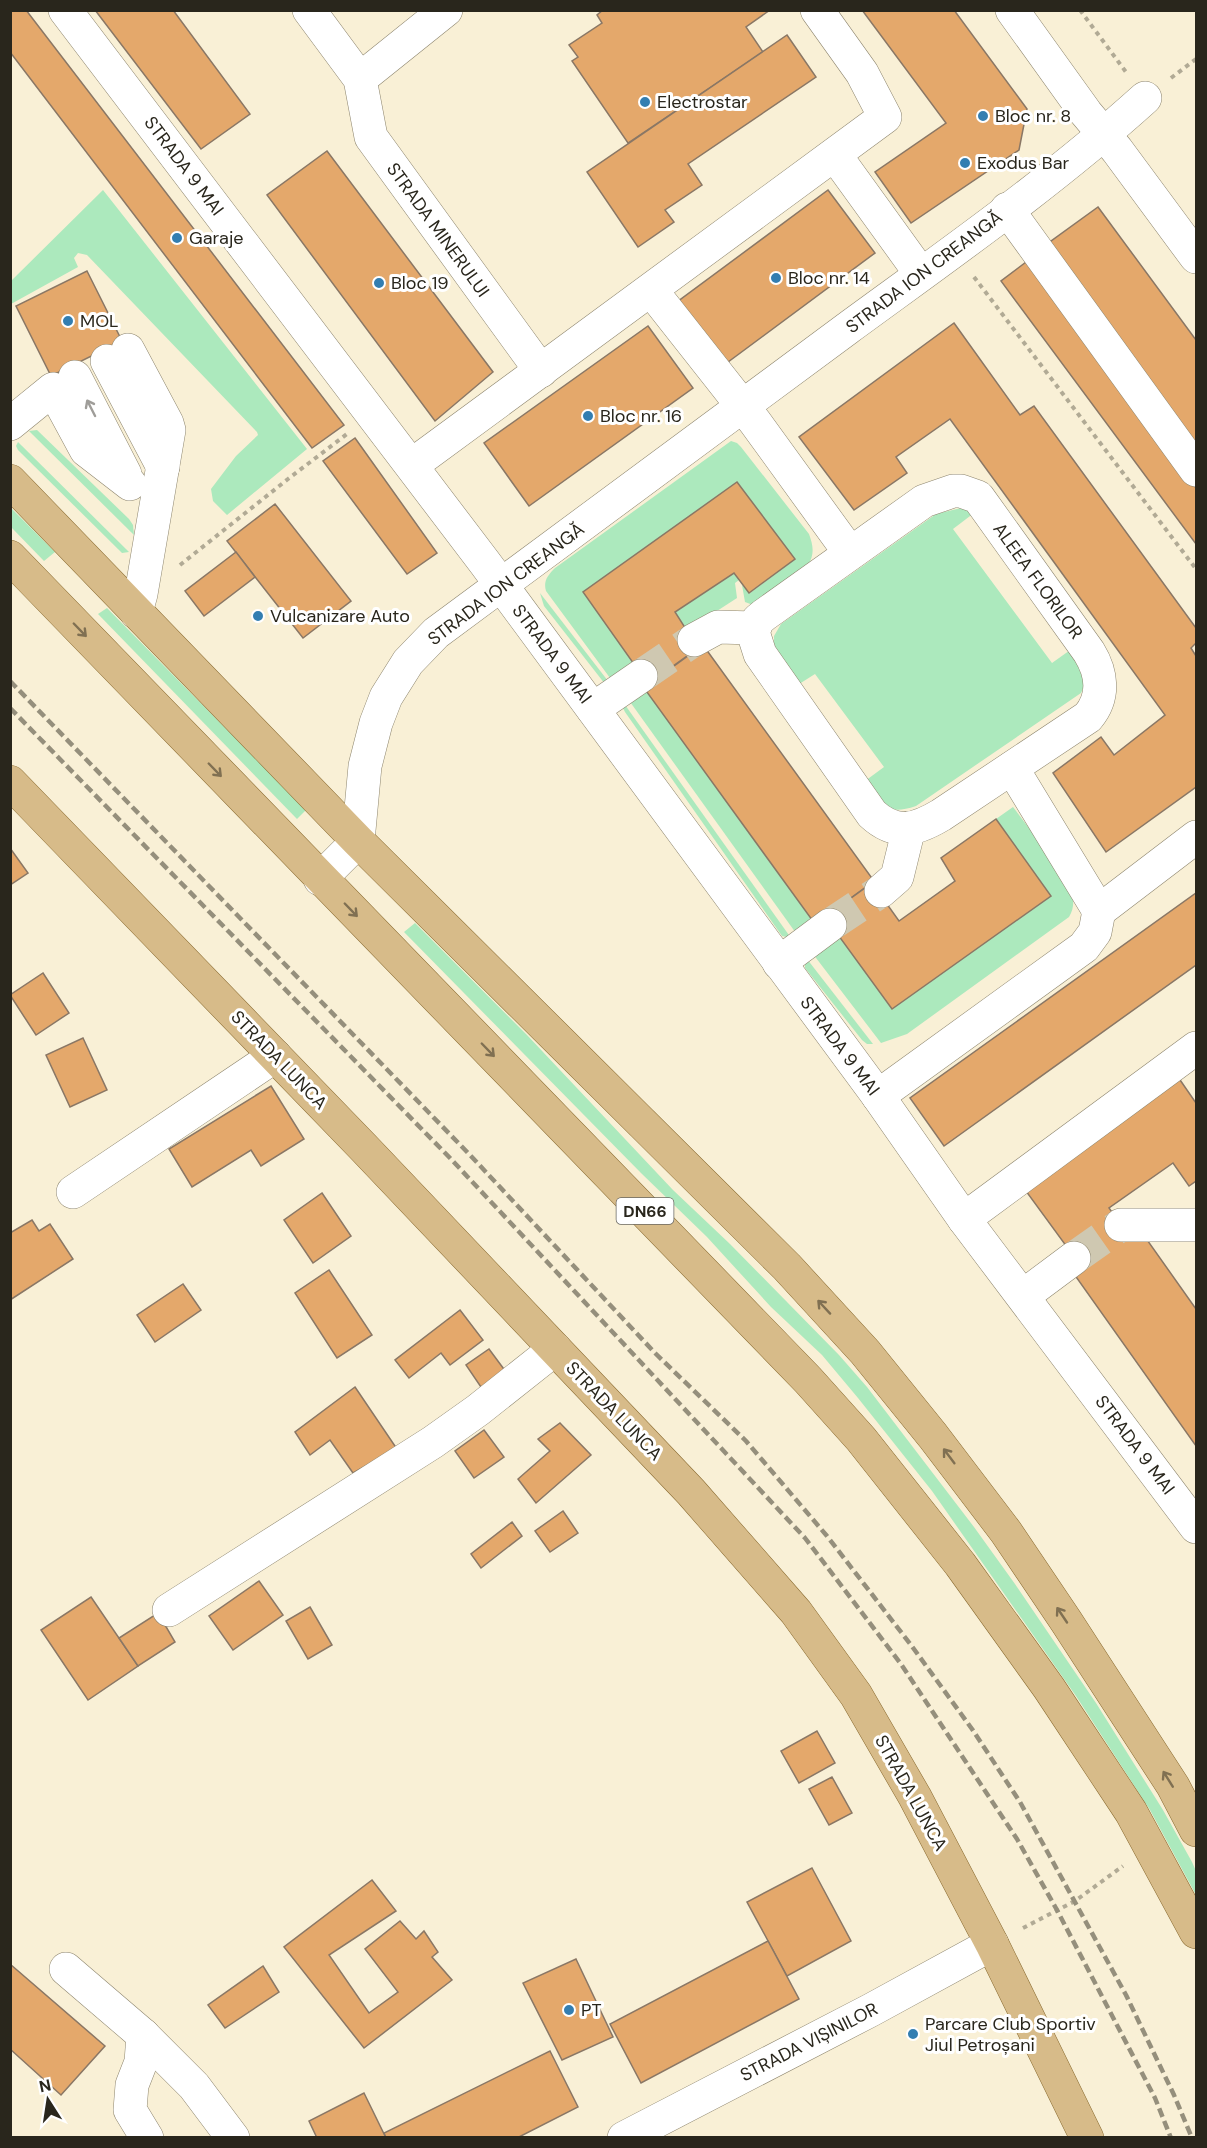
<svg xmlns="http://www.w3.org/2000/svg" width="1207" height="2148" font-family="'DM Sans',sans-serif">
	<style>
		.green { fill: #ace9bd }
		.building { fill: #e4a86b; stroke: #8a7765; stroke-width: 1.5 }
		.lines { fill: none; stroke-linecap: round; stroke-linejoin: round }
		.minor-tunnel { stroke: #cfc8b1; stroke-width: 33; stroke-dasharray: 33 16; stroke-linecap: butt }
		.minor-casing { stroke: #8d856e; stroke-width: 34 }
		.major-casing { stroke: #896a30; stroke-width: 34 }
		.path { stroke: #b1aa95; stroke-width: 4; stroke-dasharray: 4.5 4.5; stroke-linecap: butt }
		.minor { stroke: #fff; stroke-width: 33 }
		.major { stroke: #d7bb89; stroke-width: 33 }
		.rail { stroke: #958f7c; stroke-width: 4.5; stroke-dasharray: 9 4.5; stroke-linecap: butt }
		.oneway { stroke: #9f9d99 }
		.oneway2 { stroke: #807052 }
		.poi-dot { fill: #337eb1; stroke: #fff; stroke-width: 2 }
		.labels { text-anchor: middle; stroke-width: 6; stroke-linejoin: round; paint-order: stroke }
		.shield { fill: #fff; stroke: #696760; stroke-width: 1.5 }
		.shield-label { font-size: 16px; font-weight: bold; fill: #29261c }
		.poi-label { font-size: 18px; fill: #29261c; stroke: #fff; text-anchor: start }
		.street-label { font-size: 18px; fill: #29261c; stroke: #fff }
	</style>
	<rect width="100%" height="100%" fill="#f9f0d6"/>
	<g class="green">
		<polygon points="103,190 307,449 227,515 213,501 211,489 236,456 258,435 257,432 87,255 78,253 74,258 78,267 11,304 11,281"/>
		<polygon points="37,430 129,519 133,525 134,535 29,431"/>
		<path d="M731 441 737 443 741 447 809 534C813 545 815 554 808 565L753 605 745 602 742 585 750 593 795 559 737 482 583 592 635 665 610 678 546 591C543 581 548 575 555 568Z"/>
		<polygon points="18,442 129,552 122,553 18,450 16,446"/>
		<polygon points="10,507 55,552 44,561 11,527"/>
		<path d="M961 508 974 513 953 529 1052 663 1073 648 1086 682 1081 693 916 806C886 816 880 805 865 781L884 767 815 674 796 686 774 648V636L781 624 936 514Z"/>
		<polygon points="734,573 739,580 735,583 737,598 686,631 675,612"/>
		<polygon points="540,593 608,681 605,684 544,606"/>
		<polygon points="107,608 306,810 297,819 98,614"/>
		<polygon points="644,688 815,924 798,936 628,699"/>
		<polygon points="623,702 791,938 782,936 625,712 623,708"/>
		<path d="M1013 807 1067 878C1072 891 1077 904 1069 917L907 1034 881 1043 813 954 839 936 892 1009 1051 896 996 819Z"/>
		<polygon points="415,923 527,1035 673,1190 730,1244 839,1355 867,1387 974,1527 1015,1584 1096,1703 1163,1810 1192,1862 1196,1871 1196,1895 1150,1810 1076,1696 932,1491 858,1398 822,1355 771,1307 707,1237 641,1173 404,932"/>
		<polygon points="807,959 873,1044 867,1044 862,1040 805,968 805,962"/>
	</g>
	<g class="building">
		<polygon points="10,10 26,10 344,425 312,448 10,52"/>
		<polygon points="95,10 173,10 250,114 201,149"/>
		<polygon points="603,10 770,10 746,27 763,52 628,143 572,61 578,57 569,45 602,23 597,15"/>
		<polygon points="862,10 954,10 1027,109 1019,150 911,223 875,172 946,123"/>
		<polygon points="787,35 816,77 688,164 702,185 665,210 674,222 638,247 587,172"/>
		<polygon points="327,151 493,372 435,421 267,195"/>
		<polygon points="828,190 875,253 724,365 677,302"/>
		<polygon points="1098,207 1196,340 1196,446 1047,244"/>
		<polygon points="1030,259 1196,488 1196,544 1001,281"/>
		<polygon points="87,271 122,341 51,376 16,306"/>
		<polygon points="954,323 1020,415 1034,406 1196,628 1196,643 1191,648 1196,656 1196,787 1106,852 1053,773 1101,737 1114,755 1165,715 950,419 896,457 907,473 854,510 799,437"/>
		<polygon points="648,326 693,388 529,506 484,443"/>
		<polygon points="355,438 437,553 407,574 323,461"/>
		<polygon points="737,482 795,559 749,593 734,573 675,612 698,648 648,684 583,592"/>
		<polygon points="275,504 351,601 303,638 227,541"/>
		<polygon points="236,552 255,577 204,616 185,591"/>
		<polygon points="703,645 874,881 815,924 644,688"/>
		<polygon points="996,819 1051,896 892,1009 825,917 872,883 899,921 955,881 941,858"/>
		<polygon points="10,848 28,873 10,885"/>
		<polygon points="1196,893 1196,965 944,1146 910,1098"/>
		<polygon points="43,973 69,1013 36,1035 10,995"/>
		<polygon points="83,1038 107,1090 70,1107 46,1055"/>
		<polygon points="1178,1077 1196,1103 1196,1181 1189,1186 1173,1163 1109,1208 1128,1235 1138,1227 1196,1309 1196,1446 1074,1274 1067,1247 1023,1187"/>
		<polygon points="271,1086 304,1139 261,1166 251,1150 192,1187 169,1149"/>
		<polygon points="322,1193 351,1236 313,1263 284,1220"/>
		<polygon points="32,1220 39,1231 50,1224 73,1259 10,1300 10,1233"/>
		<polygon points="329,1270 372,1335 337,1358 295,1293"/>
		<polygon points="183,1284 201,1310 155,1342 137,1315"/>
		<polygon points="460,1310 483,1340 450,1365 441,1353 409,1378 395,1360"/>
		<polygon points="489,1349 509,1376 485,1393 466,1365"/>
		<polygon points="355,1387 397,1449 353,1473 330,1440 310,1455 295,1432"/>
		<polygon points="560,1423 591,1455 536,1503 518,1479 550,1451 538,1439"/>
		<polygon points="484,1430 504,1457 474,1478 455,1451"/>
		<polygon points="563,1511 578,1533 550,1552 535,1531"/>
		<polygon points="512,1522 522,1536 481,1568 471,1554"/>
		<polygon points="259,1581 283,1615 233,1650 209,1616"/>
		<polygon points="91,1597 138,1666 88,1700 41,1630"/>
		<polygon points="310,1607 332,1645 308,1659 286,1621"/>
		<polygon points="158,1613 175,1642 138,1666 119,1638"/>
		<polygon points="817,1731 835,1763 799,1783 781,1751"/>
		<polygon points="832,1777 852,1813 829,1825 809,1789"/>
		<polygon points="812,1868 851,1941 787,1976 747,1902"/>
		<polygon points="372,1880 396,1911 329,1955 369,2013 398,1992 365,1949 400,1921 416,1939 424,1931 438,1952 432,1957 452,1980 364,2048 284,1947"/>
		<polygon points="768,1941 799,1999 641,2083 610,2024"/>
		<polygon points="576,1959 613,2037 562,2060 523,1983"/>
		<polygon points="10,1964 105,2046 61,2095 10,2049"/>
		<polygon points="263,1966 279,1992 225,2028 208,2005"/>
		<polygon points="550,2051 578,2107 517,2138 386,2138 384,2133"/>
		<polygon points="364,2093 386,2138 317,2138 309,2121"/>
	</g>
	<g class="lines">
		<g class="minor-tunnel">
			<polyline points="641,676 694,640"/>
			<polyline points="830,925 881,891"/>
			<polyline points="1074,1258 1121,1225"/>
		</g>
		<g class="minor-casing">
			<g id="minor">
				<polyline points="65,10 485,563 878,1096 964,1219 1196,1527"/>
				<polyline points="309,10 360,79 371,137 541,371"/>
				<polyline points="1012,10 1086,113 1117,150 1196,257"/>
				<polyline points="360,79 446,10"/>
				<polyline points="835,155 921,274"/>
				<polyline points="1007,209 1196,470"/>
				<polyline points="651,290 755,422 850,553"/>
				<polyline points="128,350 167,423 169,430 141,594 136,612"/>
				<polyline points="107,361 163,467"/>
				<polyline points="75,377 125,474"/>
				<polyline points="10,424 53,389 86,450 130,484"/>
				<polyline points="412,465 885,117 862,73 817,10"/>
				<path d="M953 491H961L978 497 1089 652C1102 673 1105 697 1088 717L941 815C916 830 896 836 872 814L760 654 753 632 758 620 764 615 924 501Z"/>
				<polyline points="694,640 718,627 754,628"/>
				<polyline points="593,709 641,676"/>
				<polyline points="1012,768 1099,911"/>
				<path d="M320 879 358 841 365 766 376 723 386 697 408 662 436 633C574 532 711 430 848 328 949 254 1052 182 1145 98"/>
				<polyline points="881,891 897,877 909,828"/>
				<polyline points="779,963 830,925"/>
				<polyline points="878,1096 1084,947 1095,932 1099,911 1196,837"/>
				<polyline points="73,1192 275,1056"/>
				<polyline points="964,1219 1196,1048"/>
				<polyline points="1121,1225 1196,1225"/>
				<polyline points="1023,1296 1074,1258"/>
				<polyline points="169,1610 433,1442 478,1410 555,1349"/>
				<polyline points="66,1969 143,2035 141,2062 132,2085 130,2110 147,2138"/>
				<polyline points="143,2035 194,2086 233,2138"/>
				<polyline points="624,2138 871,2010 992,1944"/>
			</g>
		</g>
		<g class="major-casing">
			<g id="major">
				<polyline points="10,481 358,841 787,1267 865,1352 933,1436 1006,1532 1066,1621 1173,1786 1196,1830"/>
				<polyline points="10,557 808,1380 861,1439 960,1564 1049,1688 1131,1812 1196,1932"/>
				<polyline points="10,782 365,1149 691,1492 796,1612 856,1695 915,1797 992,1944 1087,2138"/>
			</g>
		</g>
		<g class="path">
			<polyline points="1080,10 1126,72"/>
			<polyline points="1171,78 1196,59"/>
			<polyline points="974,277 1196,569"/>
			<polyline points="180,565 288,479 347,434"/>
			<polyline points="1023,1928 1075,1901 1123,1866"/>
		</g>
		<use href="#minor" class="minor"/>
		<use href="#major" class="major"/>
		<g class="rail">
			<polyline points="10,681 470,1155 655,1353 746,1441 827,1536 911,1645 972,1729 1020,1802 1126,1995 1174,2095 1192,2138"/>
			<polyline points="10,708 450,1158 805,1538 901,1664 1017,1839 1057,1910 1155,2098 1171,2138"/>
		</g>
	</g>
	<defs><path id="oneway-shaft" d="M-6 0H5M1.5-3L5.5 0L1.5 3" fill="none" stroke-width="1.6" stroke-linecap="round" stroke-linejoin="round" transform="scale(1.5)"/></defs>
	<use class="oneway" href="#oneway-shaft" transform="translate(91 408) rotate(-117)"/>
	<g class="oneway2">
		<use href="#oneway-shaft" transform="translate(80 630) rotate(46)"/>
		<use href="#oneway-shaft" transform="translate(215 770) rotate(46)"/>
		<use href="#oneway-shaft" transform="translate(351 910) rotate(46)"/>
		<use href="#oneway-shaft" transform="translate(488 1050) rotate(46)"/>
		<use href="#oneway-shaft" transform="translate(824 1307) rotate(-133)"/>
		<use href="#oneway-shaft" transform="translate(949 1456) rotate(-127)"/>
		<use href="#oneway-shaft" transform="translate(1062 1615) rotate(-124)"/>
		<use href="#oneway-shaft" transform="translate(1168 1779) rotate(-122)"/>
	</g>
	<g class="poi-dot">
		<circle cx="645" cy="102" r="6"/>
		<circle cx="983" cy="116" r="6"/>
		<circle cx="965" cy="163" r="6"/>
		<circle cx="177" cy="238" r="6"/>
		<circle cx="776" cy="278" r="6"/>
		<circle cx="379" cy="283" r="6"/>
		<circle cx="68" cy="321" r="6"/>
		<circle cx="588" cy="416" r="6"/>
		<circle cx="258" cy="616" r="6"/>
		<circle cx="569" cy="2010" r="6"/>
		<circle cx="913" cy="2034" r="6"/>
	</g>
	<g class="labels">
		<rect class="shield" x="616.5" y="1198" width="57" height="26" rx="4.5"/>
		<g class="shield-label">
			<text x="645" y="1217">DN66</text>
		</g>
		<g class="poi-label">
			<text x="657" y="108">Electrostar</text>
			<text x="995" y="122">Bloc nr. 8</text>
			<text x="977" y="169">Exodus Bar</text>
			<text x="189" y="244">Garaje</text>
			<text x="788" y="284">Bloc nr. 14</text>
			<text x="391" y="289">Bloc 19</text>
			<text x="80" y="327">MOL</text>
			<text x="600" y="422">Bloc nr. 16</text>
			<text x="270" y="622">Vulcanizare Auto</text>
			<text x="581" y="2016">PT</text>
			<text x="925" y="2030">Parcare Club Sportiv<tspan x="925" dy="21">Jiul Petroșani</tspan></text>
		</g>
		<g class="street-label">
			<text transform="translate(184 166) rotate(53)" y="6">STRADA 9 MAI</text>
			<text transform="translate(438 230) rotate(54)" y="6">STRADA MINERULUI</text>
			<text transform="translate(924 272) rotate(-37)" y="6">STRADA ION CREANGĂ</text>
			<text transform="translate(1038 581) rotate(54)" y="6">ALEEA FLORILOR</text>
			<text transform="translate(506 584) rotate(-37)" y="6">STRADA ION CREANGĂ</text>
			<text transform="translate(552 654) rotate(53)" y="6">STRADA 9 MAI</text>
			<text transform="translate(840 1046) rotate(53)" y="6">STRADA 9 MAI</text>
			<text transform="translate(279 1060) rotate(46)" y="6">STRADA LUNCA</text>
			<text transform="translate(614 1411) rotate(46)" y="6">STRADA LUNCA</text>
			<text transform="translate(1135 1445) rotate(53)" y="6">STRADA 9 MAI</text>
			<text transform="translate(911 1793) rotate(61)" y="6">STRADA LUNCA</text>
			<text transform="translate(809 2042) rotate(-27)" y="6">STRADA VIȘINILOR</text>
		</g>
	</g>
	<rect width="1207" height="2148" fill="none" stroke="#29261c" stroke-width="24"/>
	<g transform="translate(48 2100) rotate(348)" stroke="#ffffff" stroke-width="4.5" paint-order="stroke">
	<path d="M0-4.5L10 22L0 15L-10 22Z" fill="#29261c"/>
	<text y="-9" font-size="16" font-weight="bold" text-anchor="middle" fill="#29261c">N</text>
	</g>
</svg>
